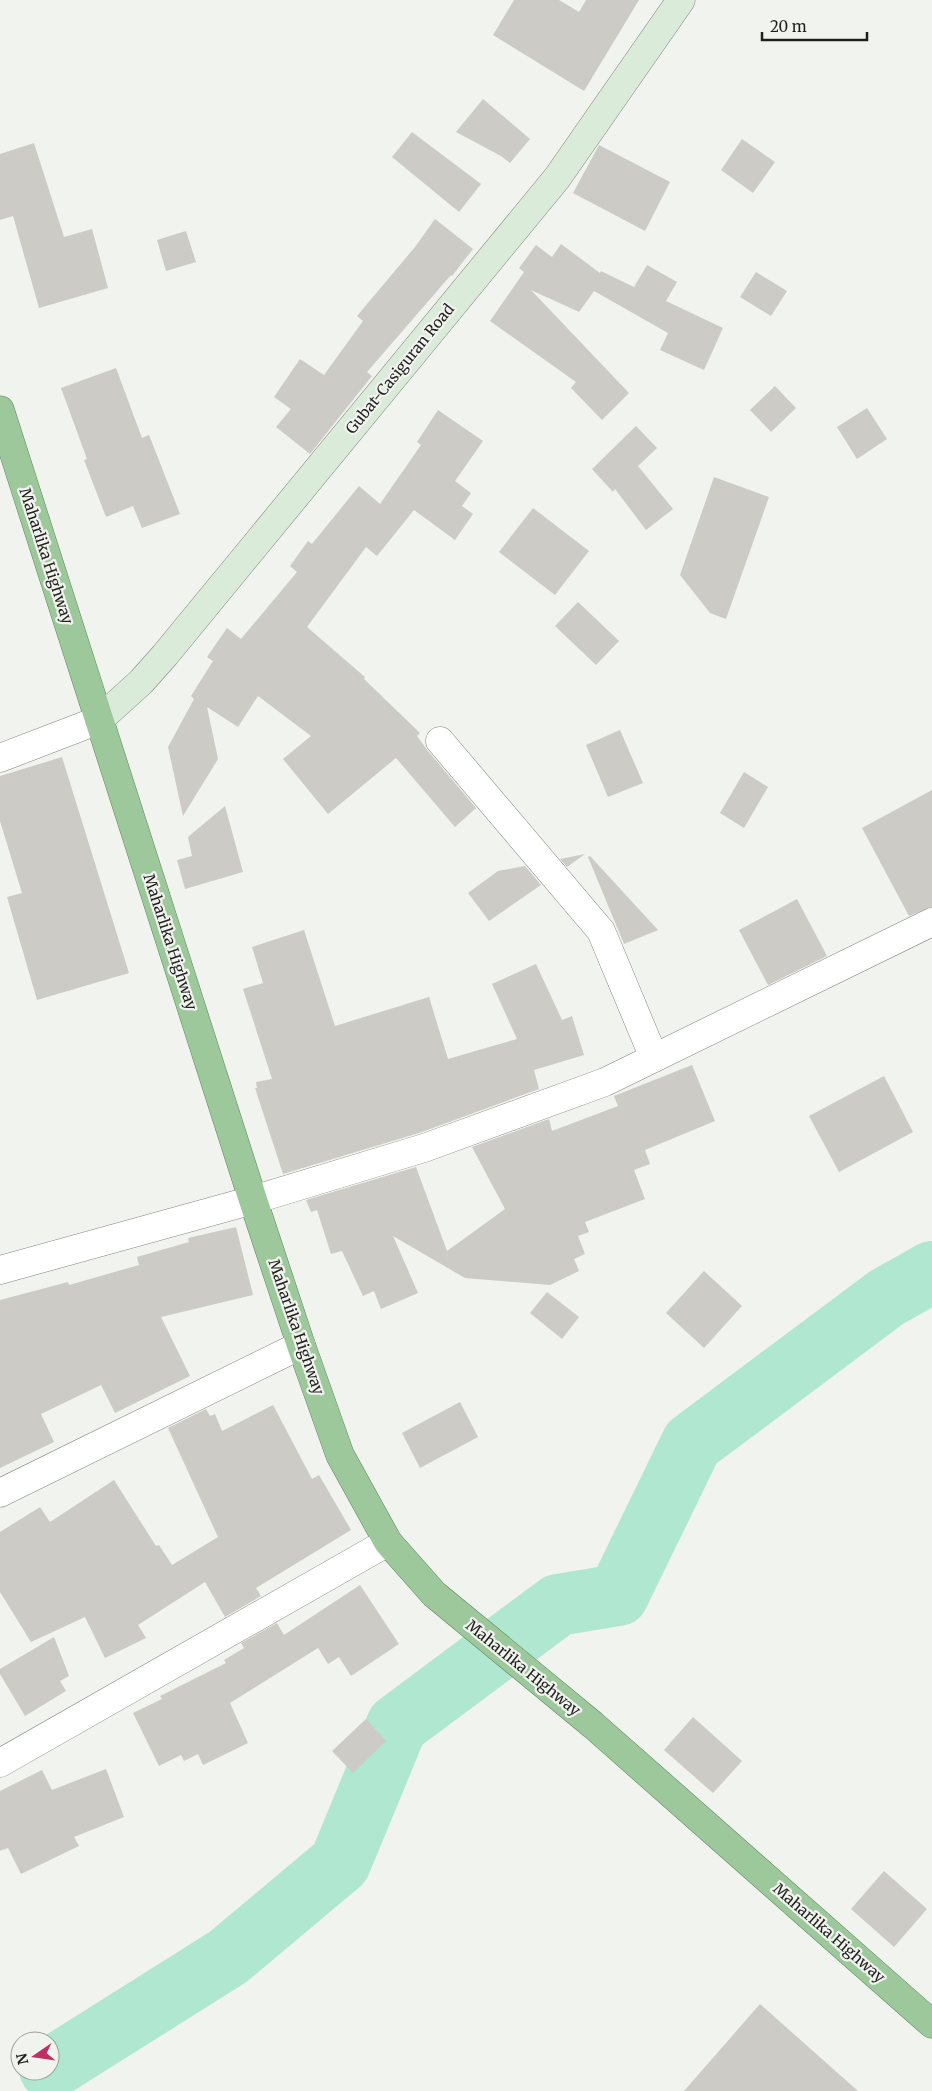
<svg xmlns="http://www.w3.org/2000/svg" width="932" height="2091" font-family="Merriweather,serif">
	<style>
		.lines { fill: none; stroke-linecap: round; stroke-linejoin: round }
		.river { stroke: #b0e7d0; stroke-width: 62 }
		.building { fill: #cccbc5 }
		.minor-casing { stroke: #848580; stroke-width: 29 }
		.secondary-casing { stroke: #848580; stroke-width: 29 }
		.trunk-casing { stroke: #61855f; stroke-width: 29 }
		.minor { stroke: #fff; stroke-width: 28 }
		.secondary { stroke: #daebda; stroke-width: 28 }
		.trunk { stroke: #9cc89b; stroke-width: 28 }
		.labels { text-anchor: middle; stroke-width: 4.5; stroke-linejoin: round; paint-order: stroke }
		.street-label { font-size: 15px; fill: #1f201e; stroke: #f1f3ee }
	</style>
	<rect width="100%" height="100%" fill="#f1f3ee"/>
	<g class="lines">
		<polyline class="river" points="50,2069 228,1957 340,1863 397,1725 558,1605 618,1595 692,1443 886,1298 932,1272"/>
	</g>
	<g class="building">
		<polygon points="514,0 559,0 579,12 586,0 639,0 584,91 493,35"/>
		<polygon points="483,99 530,139 510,163 501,156 456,132"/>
		<polygon points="412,132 481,184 459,212 392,157"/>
		<polygon points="742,139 775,162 753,193 721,170"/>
		<polygon points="34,143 64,237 92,229 108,288 39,308 13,216 0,220 0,154"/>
		<polygon points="599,145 670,182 645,231 573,193"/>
		<polygon points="435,219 473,249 452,276 451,275 367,372 372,376 310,454 276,427 291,409 274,397 300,359 324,375 363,321 357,316 415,247"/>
		<polygon points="186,231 196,262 166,271 157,240"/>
		<polygon points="561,244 600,273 601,271 634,287 647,265 677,282 666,301 723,328 704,370 660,350 668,333 594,291 579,312 531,290 629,393 602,420 571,388 576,382 490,321 524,272 519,268 536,245 552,257"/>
		<polygon points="756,272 787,291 771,316 740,297"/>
		<polygon points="116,368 142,438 149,435 180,514 142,528 133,506 106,517 84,460 87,459 61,388"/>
		<polygon points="775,386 796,408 771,432 750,410"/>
		<polygon points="867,408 887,439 857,459 837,427"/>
		<polygon points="438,410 483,441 455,481 471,493 462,506 473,514 455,540 414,510 377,556 366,547 307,627 365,677 364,679 420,733 417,736 428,751 476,808 455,827 396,758 328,814 283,759 311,736 258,696 238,727 207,707 218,759 183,816 168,747 194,699 191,696 213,661 207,657 227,628 241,639 297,572 290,566 308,541 312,544 359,486 380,504 421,445 417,442"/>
		<polygon points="636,426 657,448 638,466 673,509 646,530 615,489 613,492 592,469"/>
		<polygon points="714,477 769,497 726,619 710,613 680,575"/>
		<polygon points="533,508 589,551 555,595 499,552"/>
		<polygon points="578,602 619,641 596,665 555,626"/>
		<polygon points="620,730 643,783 608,797 586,745"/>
		<polygon points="62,757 129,973 37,1000 7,897 22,893 0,821 0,776"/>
		<polygon points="744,772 768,787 744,828 720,813"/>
		<polygon points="932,790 932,907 909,916 862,828"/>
		<polygon points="225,806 243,872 185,889 177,860 192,856 188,837"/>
		<polygon points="585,854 567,867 560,859"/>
		<polygon points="590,856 658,930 624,944 588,857"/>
		<polygon points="525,866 541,885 489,921 468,893 498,871"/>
		<polygon points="797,899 827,956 768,985 739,930"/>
		<polygon points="304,930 335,1026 429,997 448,1059 517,1039 492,984 536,964 562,1020 572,1016 584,1055 534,1070 539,1089 419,1133 283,1174 255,1088 257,1088 256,1082 272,1079 243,989 263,983 252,947"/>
		<polygon points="692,1065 715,1121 645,1150 650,1164 634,1170 645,1199 585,1222 589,1232 578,1236 585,1254 574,1259 579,1271 550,1285 465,1278 393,1236 418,1293 381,1309 374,1291 363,1296 342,1251 331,1254 317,1210 311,1212 306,1200 416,1167 447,1251 505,1209 472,1147 549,1119 552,1131 618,1106 614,1096"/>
		<polygon points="884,1076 913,1132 839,1172 809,1116"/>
		<polygon points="236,1227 253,1295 161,1317 190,1376 115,1413 101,1385 41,1414 54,1442 0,1468 0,1300 68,1282 69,1285 139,1265 137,1257 189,1242 188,1238"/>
		<polygon points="704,1271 742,1306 704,1348 666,1313"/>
		<polygon points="547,1292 579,1317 562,1339 530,1313"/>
		<polygon points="460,1402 478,1437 420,1468 402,1433"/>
		<polygon points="273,1405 312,1479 319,1475 351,1530 256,1588 261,1596 225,1617 205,1582 138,1625 146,1638 105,1658 85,1617 31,1642 0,1592 0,1532 40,1507 50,1522 114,1480 156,1546 159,1545 172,1565 218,1537 168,1428 206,1409 210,1416 215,1414 222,1431"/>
		<polygon points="360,1585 399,1644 351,1676 339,1657 328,1664 318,1648 230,1703 248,1743 203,1765 198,1754 184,1761 181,1755 159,1766 133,1713 162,1699 160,1696 226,1663 224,1660 244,1648 241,1643 277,1623 284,1635"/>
		<polygon points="54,1637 69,1676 60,1681 66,1691 25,1716 0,1674 0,1669"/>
		<polygon points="693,1717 742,1761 713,1793 664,1750"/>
		<polygon points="366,1719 386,1741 353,1773 332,1751"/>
		<polygon points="106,1769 124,1817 74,1837 79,1846 21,1874 8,1848 0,1851 0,1791 42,1770 52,1790"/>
		<polygon points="884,1871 927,1909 894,1947 851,1909"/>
		<polygon points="760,2004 858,2091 684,2091"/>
	</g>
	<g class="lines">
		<g class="minor-casing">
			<g id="minor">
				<polyline points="440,741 601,931 654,1058"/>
				<polyline points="0,758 99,720"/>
				<polyline points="0,1270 253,1200 424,1148 605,1082 932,922"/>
				<polyline points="0,1493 301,1345"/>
				<polyline points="0,1763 388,1542"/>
			</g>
		</g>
		<g class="secondary-casing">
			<polyline id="secondary" points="99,720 141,682 165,655 557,178 681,0"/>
		</g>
		<g class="trunk-casing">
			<polyline id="trunk" points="0,410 253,1200 301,1345 340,1455 388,1542 434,1594 593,1725 932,2024"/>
		</g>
		<use href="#minor" class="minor"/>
		<use href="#secondary" class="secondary"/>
		<use href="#trunk" class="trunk"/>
	</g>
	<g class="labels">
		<g class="street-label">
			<text transform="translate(400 369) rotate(-51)" y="5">Gubat-Casiguran Road</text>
			<text transform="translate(46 556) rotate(72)" y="5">Maharlika Highway</text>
			<text transform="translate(170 942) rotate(72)" y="5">Maharlika Highway</text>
			<text transform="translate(296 1327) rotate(71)" y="5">Maharlika Highway</text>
			<text transform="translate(523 1668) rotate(39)" y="5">Maharlika Highway</text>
			<text transform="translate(829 1933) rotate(41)" y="5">Maharlika Highway</text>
		</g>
	</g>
	<g transform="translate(35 2056) rotate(257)"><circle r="24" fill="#f1f3ee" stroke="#9d9f9b"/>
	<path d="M0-4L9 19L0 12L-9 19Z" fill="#bd3063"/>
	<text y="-8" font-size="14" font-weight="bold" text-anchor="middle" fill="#1f201e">N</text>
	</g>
	<path d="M762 32v8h105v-8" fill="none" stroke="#1f201e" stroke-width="2.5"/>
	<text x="770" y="32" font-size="15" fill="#1f201e" stroke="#f1f3ee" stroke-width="4" paint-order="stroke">20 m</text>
</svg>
